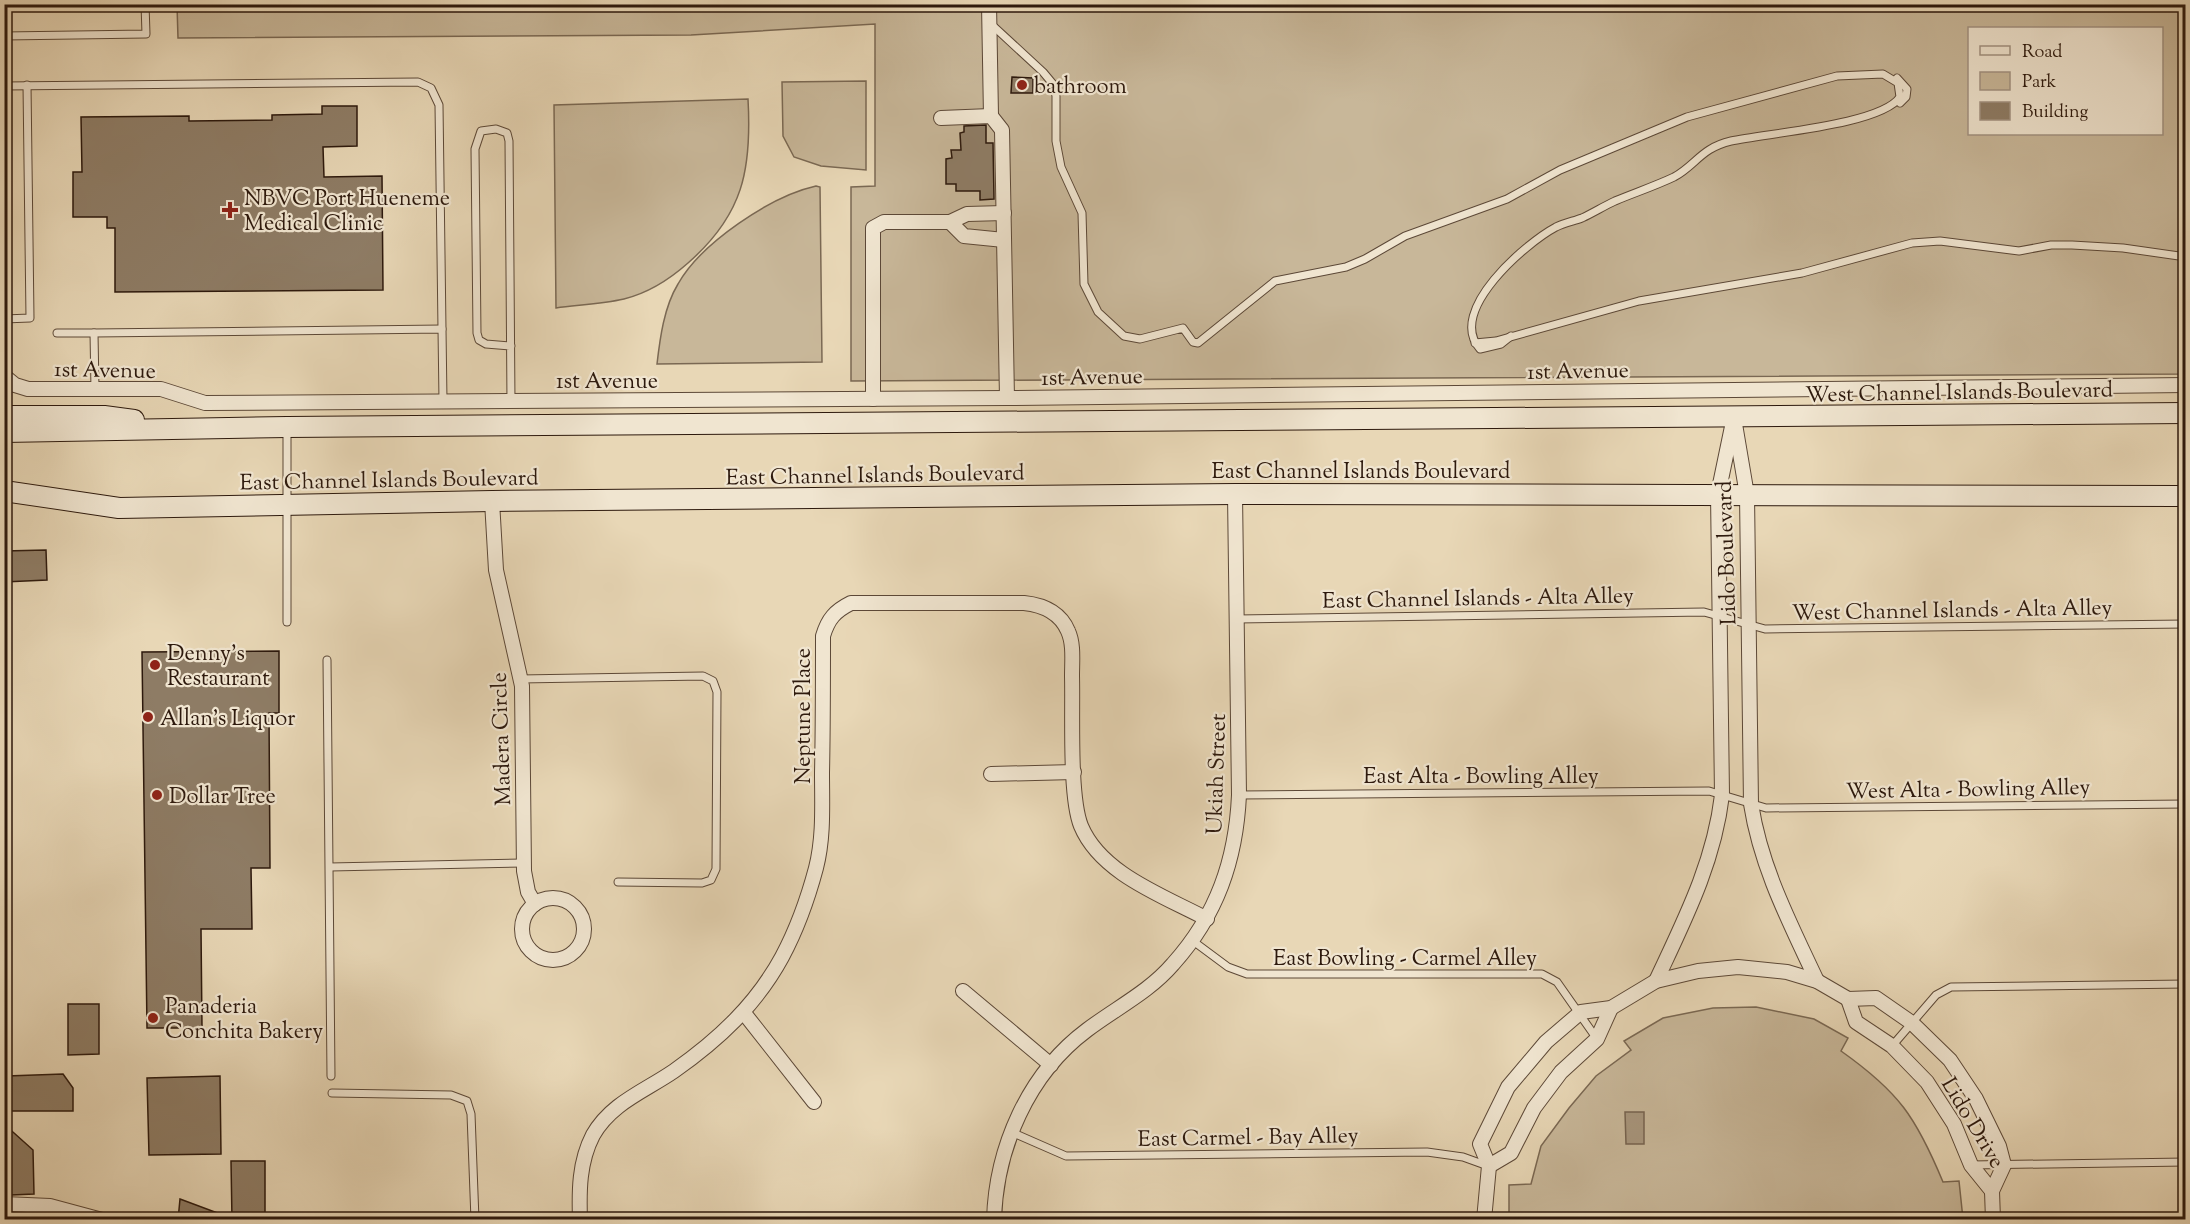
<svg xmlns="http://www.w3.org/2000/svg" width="2190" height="1224" font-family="'Sorts Mill Goudy',serif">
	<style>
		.green { fill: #c8b799; stroke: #7a6853; stroke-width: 1.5; fill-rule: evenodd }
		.water { fill: #a8967d; stroke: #776450; stroke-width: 1.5 }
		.building { fill: #8e7c65; stroke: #2d190d; stroke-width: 1.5 }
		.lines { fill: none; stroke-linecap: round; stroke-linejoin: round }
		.lane-casing { stroke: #5c4837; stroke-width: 9 }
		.street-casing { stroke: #5c4837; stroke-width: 16 }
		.secondary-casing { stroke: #2d190d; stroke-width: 22 }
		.lane { stroke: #f0e5d0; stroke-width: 7 }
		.street { stroke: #f0e5d0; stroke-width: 14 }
		.secondary { stroke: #f0e5d0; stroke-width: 20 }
		.poi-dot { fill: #8f2418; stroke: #f0e5d0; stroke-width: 2 }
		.labels { text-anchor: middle; stroke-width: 4.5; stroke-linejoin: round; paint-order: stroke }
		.poi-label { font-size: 22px; fill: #2d190d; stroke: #f0e5d0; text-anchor: start }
		.street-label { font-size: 22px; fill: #2d190d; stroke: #f0e5d0 }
	</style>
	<rect width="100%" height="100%" fill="#e8d7b6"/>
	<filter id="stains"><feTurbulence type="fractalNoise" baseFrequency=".00333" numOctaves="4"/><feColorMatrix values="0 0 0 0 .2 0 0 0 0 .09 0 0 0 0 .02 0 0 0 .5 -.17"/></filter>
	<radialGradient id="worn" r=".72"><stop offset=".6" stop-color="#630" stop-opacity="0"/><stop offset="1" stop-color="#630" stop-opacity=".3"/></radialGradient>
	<g class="green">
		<path d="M177 5H2185V374L851 381V187L875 186V24L691 35 178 38ZM1970 28H2162V134H1970Z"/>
		<polygon points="866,81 866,170 821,166 794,157 783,136 782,82"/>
		<path d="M748 99C752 170 743 215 688 263 670 279 648 293 624 299 602 304 578 305 556 308L554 105Z"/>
		<path d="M816 186 820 187 822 362 657 364C660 338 664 307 678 284 701 243 771 196 816 186Z"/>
		<path d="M1756 1007 1814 1019 1848 1038 1841 1051C1899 1092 1916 1117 1943 1182L1959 1181 1963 1219H1509V1185L1531 1184 1541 1146 1569 1108 1596 1076 1631 1050 1624 1041 1663 1018 1713 1008Z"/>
	</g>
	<polygon class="water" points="1625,1112 1644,1112 1644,1144 1626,1144"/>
	<g class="building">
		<polygon points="1012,77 1033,78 1033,93 1011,93"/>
		<polygon points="322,106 357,106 357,146 323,147 324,177 382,176 383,290 115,292 115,228 107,228 107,217 73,217 73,172 82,172 81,117 189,116 189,121 272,120 272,115 322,114"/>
		<polygon points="986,125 986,143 993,143 994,199 980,200 980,191 956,191 956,184 946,184 946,159 952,158 951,150 961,150 960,133 964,132 964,126"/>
		<polygon points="46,550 47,580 4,582 4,551"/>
		<polygon points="279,651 279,713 269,713 270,868 251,868 252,929 201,929 202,1028 147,1028 142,652"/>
		<polygon points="68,1004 99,1004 99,1054 68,1055"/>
		<polygon points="63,1074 73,1088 73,1111 8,1111 7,1076"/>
		<polygon points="220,1076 221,1154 149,1155 147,1078"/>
		<polygon points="4,1124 33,1150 34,1194 11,1195 4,1189"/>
		<polygon points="231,1161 265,1161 265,1220 232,1220"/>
		<polygon points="180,1199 231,1218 231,1220 178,1220"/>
	</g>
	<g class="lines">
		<g class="lane-casing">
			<g id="lane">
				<path d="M991 24 1043 72 1053 84 1056 96V141L1061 167 1082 213 1084 284 1098 312 1124 336 1140 339 1183 328 1193 342 1198 343 1275 281 1346 267 1365 259 1405 236 1507 199 1560 170 1687 117 1837 76 1883 74 1898 83 1900 97C1881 125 1767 133 1731 141 1701 148 1696 165 1674 177 1655 186 1634 193 1615 201 1604 206 1593 213 1582 218 1574 221 1564 223 1556 227 1526 243 1446 311 1480 349L1501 344 1511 336"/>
				<polyline points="4,36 146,34 145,4"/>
				<polyline points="1897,78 1907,89 1906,97 1900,103"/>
				<polyline points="4,86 418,82 431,88 439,105 442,329"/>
				<polyline points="4,319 30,318 27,85"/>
				<polyline points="57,333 94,333"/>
				<polyline points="1475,343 1496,341 1639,301 1802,273 1912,243 1940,241 2019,251 2051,245 2072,245 2123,248 2186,257"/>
				<polyline points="511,346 486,344 479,340 477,333 475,149 481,131 496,129 507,133 509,141 511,402"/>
				<polyline points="95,390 94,333 442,329 443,401"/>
				<polyline points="287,430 287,622"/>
				<polyline points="1237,619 1704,612 1765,629 2186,624"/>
				<polyline points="327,660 331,1076"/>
				<polyline points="520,679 703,676 713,681 717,692 716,869 711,880 702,883 618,882"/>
				<polyline points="1239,795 1709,791 1766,808 2186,804"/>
				<polyline points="330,867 524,863"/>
				<polyline points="1193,941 1228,967 1247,974 1542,974 1557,982 1597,1039"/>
				<polyline points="1892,1046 1936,995 1951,987 2186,984"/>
				<polyline points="332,1093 451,1095 467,1101 471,1114 475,1220"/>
				<polyline points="1011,1132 1066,1156 1427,1152 1463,1157 1488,1166"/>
				<polyline points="1971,1165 2186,1162"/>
			</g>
		</g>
		<g class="street-casing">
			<g id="street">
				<polyline points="989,4 991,116"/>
				<polyline points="941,118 991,116 1002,130 1007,398"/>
				<polyline points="950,222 964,236 1004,240"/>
				<polyline points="4,376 15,385 28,389 161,389 205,403 1007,398 2186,385"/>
				<polyline points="873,399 873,228 884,222 950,222 967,214 1004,213"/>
				<path d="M1735 424 1747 495 1751 804C1761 868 1790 923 1817 981"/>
				<polyline points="492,501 496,570 522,686 524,871 528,892 535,904"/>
				<polyline points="991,774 1074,772"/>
				<circle cx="553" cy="929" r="31"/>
				<path d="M1656 981C1684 921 1714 863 1722 795L1718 494 1734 417"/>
				<polyline points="963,991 1051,1065"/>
				<polyline points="1848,999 1856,1022 1892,1046 1927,1082 1954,1124 1971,1165 1992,1191"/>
				<polyline points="744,1013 814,1102"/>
				<polyline points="1489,1166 1511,1153 1534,1108 1561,1072 1597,1039 1611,1008"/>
				<polyline points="4,1204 50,1206 102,1220"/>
				<path d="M580 1220C579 1191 579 1162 593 1135 611 1103 645 1091 674 1071 718 1040 756 1005 782 957 797 929 808 898 816 868 824 837 822 804 822 773 823 727 823 682 823 636 828 619 835 611 851 603H1024C1043 605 1060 612 1068 631 1074 644 1072 661 1072 676 1073 712 1069 796 1081 826 1101 874 1164 896 1207 919"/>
				<path d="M994 1220C996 1148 1028 1074 1087 1030 1116 1008 1149 992 1173 964 1217 915 1236 860 1239 795L1235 494"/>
				<polyline points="1484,1220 1489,1166 1480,1144 1508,1087 1546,1042 1581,1012 1611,1008 1656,981 1698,971 1738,967 1787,972 1817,981 1848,999 1876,998 1912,1023 1950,1060 1976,1099 1999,1146 2004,1165 1992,1191 1993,1220"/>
			</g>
		</g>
		<g class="secondary-casing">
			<g id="secondary">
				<polyline points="4,416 104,416 134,420"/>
				<polyline points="4,432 287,427 2186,413"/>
				<polyline points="4,491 119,508 492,501 1235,494 2186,496"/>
			</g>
		</g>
		<use href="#lane" class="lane"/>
		<use href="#street" class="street"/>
		<use href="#secondary" class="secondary"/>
	</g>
	<g class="poi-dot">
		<circle cx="1022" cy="85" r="6"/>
		<path d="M227 201h6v6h6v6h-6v6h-6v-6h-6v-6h6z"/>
		<circle cx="155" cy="665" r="6"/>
		<circle cx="148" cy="717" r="6"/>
		<circle cx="157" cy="795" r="6"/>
		<circle cx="153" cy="1018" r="6"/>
	</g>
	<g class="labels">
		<g class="poi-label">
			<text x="1034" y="93">bathroom</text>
			<text x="244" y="205">NBVC Port Hueneme<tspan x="244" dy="25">Medical Clinic</tspan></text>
			<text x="167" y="660">Denny's<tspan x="167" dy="25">Restaurant</tspan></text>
			<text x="160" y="725">Allan's Liquor</text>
			<text x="169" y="803">Dollar Tree</text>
			<text x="165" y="1013">Panaderia<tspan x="165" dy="25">Conchita Bakery</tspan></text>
		</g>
		<g class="street-label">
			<text transform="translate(105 369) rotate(1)" y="8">1st Avenue</text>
			<text transform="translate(1578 370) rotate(-1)" y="8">1st Avenue</text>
			<text transform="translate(1092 376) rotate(-1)" y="8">1st Avenue</text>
			<text x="607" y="388">1st Avenue</text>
			<text transform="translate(1959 391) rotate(-1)" y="8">West Channel Islands Boulevard</text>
			<text x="1361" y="478">East Channel Islands Boulevard</text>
			<text transform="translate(875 474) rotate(-1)" y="8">East Channel Islands Boulevard</text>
			<text transform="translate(389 479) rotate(-1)" y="8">East Channel Islands Boulevard</text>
			<text transform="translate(1725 553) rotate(-92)" y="8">Lido Boulevard</text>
			<text transform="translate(1478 597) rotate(-1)" y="8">East Channel Islands - Alta Alley</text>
			<text transform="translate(1952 609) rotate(-1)" y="8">West Channel Islands - Alta Alley</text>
			<text transform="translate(802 716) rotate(-90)" y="8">Neptune Place</text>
			<text transform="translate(500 739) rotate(-92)" y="8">Madera Circle</text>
			<text transform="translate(1215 774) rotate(-88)" y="8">Ukiah Street</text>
			<text x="1481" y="783">East Alta - Bowling Alley</text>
			<text transform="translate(1968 788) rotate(-1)" y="8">West Alta - Bowling Alley</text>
			<text x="1405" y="965">East Bowling - Carmel Alley</text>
			<text transform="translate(1974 1122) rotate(59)" y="8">Lido Drive</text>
			<text transform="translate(1248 1136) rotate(-1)" y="8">East Carmel - Bay Alley</text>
		</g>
	</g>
	<rect width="2190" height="1224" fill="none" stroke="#e8d7b6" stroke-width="24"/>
	<rect x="6" y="6" width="2178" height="1212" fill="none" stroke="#2d190d" stroke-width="3"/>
	<rect x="12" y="12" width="2166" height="1200" fill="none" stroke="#2d190d" stroke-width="1.5"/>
	<rect x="1968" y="27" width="195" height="108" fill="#f0e5d0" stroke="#a29382" stroke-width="1.5"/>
	<rect x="1980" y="46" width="30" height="9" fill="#f0e5d0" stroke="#a29382" stroke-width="1.5"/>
	<text x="2022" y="57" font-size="18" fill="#2d190d">Road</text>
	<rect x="1980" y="72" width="30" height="18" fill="#c8b799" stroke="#a29382" stroke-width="1.5"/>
	<text x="2022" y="87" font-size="18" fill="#2d190d">Park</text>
	<rect x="1980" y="102" width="30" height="18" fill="#8e7c65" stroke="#a29382" stroke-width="1.5"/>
	<text x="2022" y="117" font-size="18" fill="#2d190d">Building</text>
	<rect width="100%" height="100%" filter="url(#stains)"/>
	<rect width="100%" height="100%" fill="url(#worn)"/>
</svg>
